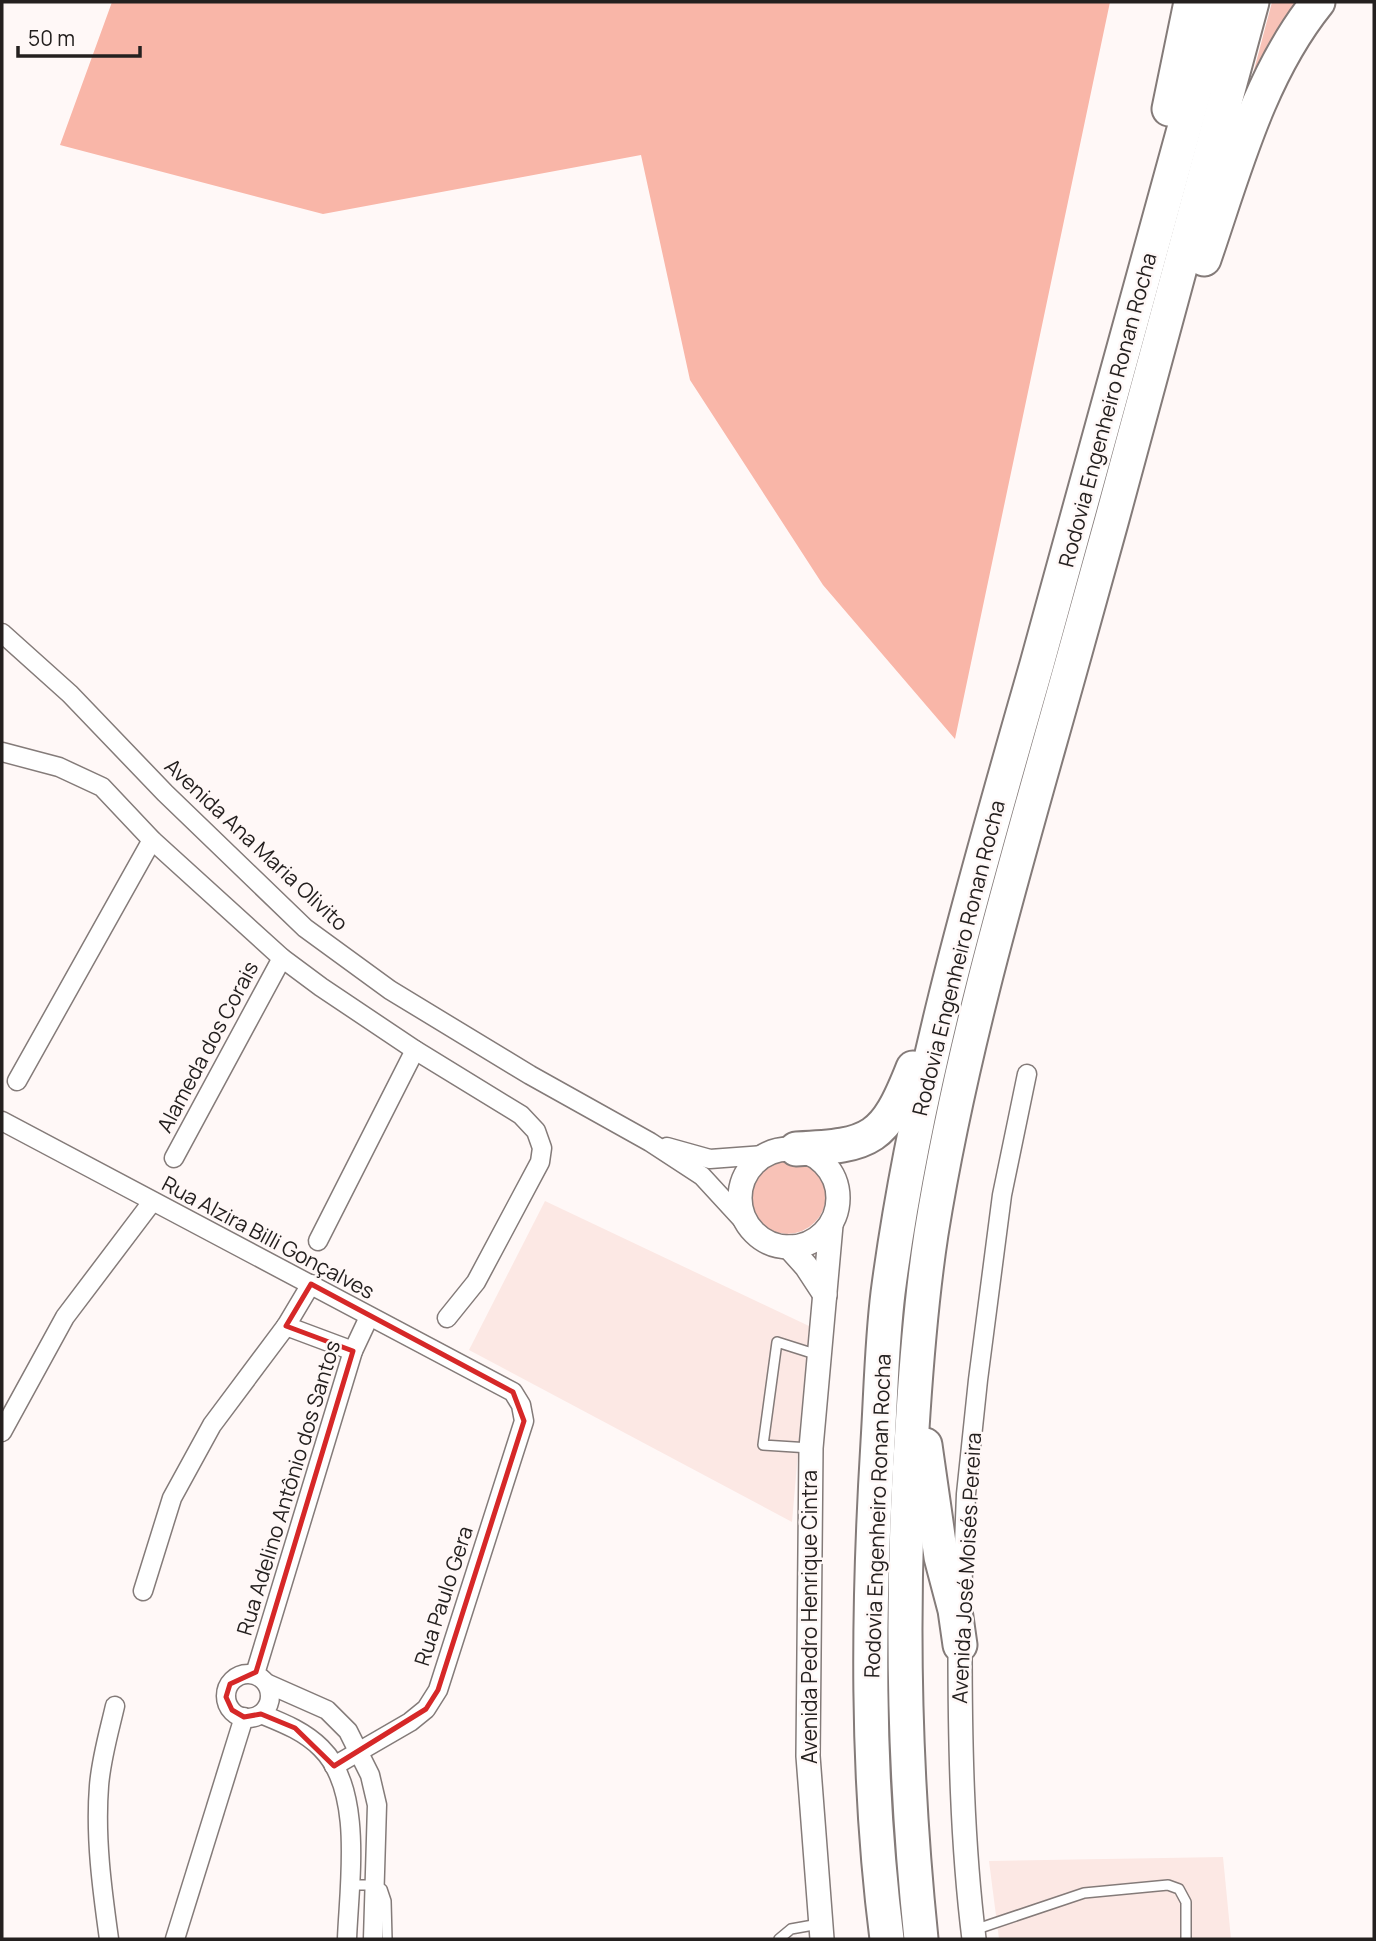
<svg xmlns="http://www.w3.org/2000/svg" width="1376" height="1941" font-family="Manrope,sans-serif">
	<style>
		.built { fill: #fce8e4 }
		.green { fill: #f8c2b7 }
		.forest { fill: #f9b6a8 }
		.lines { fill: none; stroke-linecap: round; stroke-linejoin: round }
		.service-casing { stroke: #847b79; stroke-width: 12 }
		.minor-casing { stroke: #847b79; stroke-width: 21 }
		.tertiary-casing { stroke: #847b79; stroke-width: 26 }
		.motorway-casing { stroke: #847b79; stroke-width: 37 }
		.service { stroke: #fff; stroke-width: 9 }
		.minor { stroke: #fff; stroke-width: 18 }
		.tertiary { stroke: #fff; stroke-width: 23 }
		.motorway { stroke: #fff; stroke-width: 33 }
		.marked { fill: none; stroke: #d62828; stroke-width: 5; stroke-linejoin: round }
		.labels { text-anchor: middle; stroke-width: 5; stroke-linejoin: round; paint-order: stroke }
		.street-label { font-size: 21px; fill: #24201f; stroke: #fff8f7 }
	</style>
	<rect width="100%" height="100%" fill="#fff8f7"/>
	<g class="built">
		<polygon points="545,1201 809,1326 792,1522 469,1350"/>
		<polygon points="1223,1857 1231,1939 999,1939 989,1861"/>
	</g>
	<g class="green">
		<polygon points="1272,2 1306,2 1249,89"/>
		<circle cx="787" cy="1195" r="39"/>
	</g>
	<polygon class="forest" points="112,2 1110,2 955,739 823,585 690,380 641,155 323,214 60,145"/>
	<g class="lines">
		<g class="service-casing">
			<g id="service">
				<polyline points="810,1448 763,1445 777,1342 818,1355"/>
				<polyline points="349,1885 374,1885 382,1889 386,1901 387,1939"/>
				<polyline points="974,1930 1084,1893 1168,1885 1179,1889 1186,1902 1186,1939"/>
				<polyline points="779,1939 791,1929 819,1924"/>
			</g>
		</g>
		<g class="minor-casing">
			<g id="minor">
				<polyline points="2,633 70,694 165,793 305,928 390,990 530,1075 650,1142 702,1176 748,1226"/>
				<polyline points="2,752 59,767 102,787 152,840 282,958 321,987 415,1050 521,1115 536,1131 542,1148 540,1162 476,1282 447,1318"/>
				<polyline points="17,1081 152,840"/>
				<polyline points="2,1121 513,1392 521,1405 524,1421 438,1690 426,1709 410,1722 334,1766"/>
				<polyline points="667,1147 710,1159 764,1155"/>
				<polyline points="174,1158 282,958"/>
				<polyline points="318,1241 415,1050"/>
				<polyline points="286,1326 353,1351"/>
				<polyline points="2,1432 65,1317 152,1202"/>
				<polyline points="143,1591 172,1498 212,1425 286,1326 311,1284"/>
				<polyline points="962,1596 966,1494 978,1380 1002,1195 1027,1074"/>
				<circle cx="248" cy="1696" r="22"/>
				<polyline points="255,1674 353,1351 369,1317"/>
				<polyline points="266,1683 327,1710 348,1731 370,1775 377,1805 373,1939"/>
				<path d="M261 1714C283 1723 304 1731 321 1748 364 1790 349 1884 347 1939"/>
				<path d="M109 1939C102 1889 95 1837 99 1786 101 1759 109 1732 115 1706"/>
				<polyline points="175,1939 244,1717"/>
			</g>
		</g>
		<g class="tertiary-casing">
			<g id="tertiary">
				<circle cx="789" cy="1198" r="49"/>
				<polyline points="789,1247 806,1266 825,1295"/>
				<path d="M960 1645C960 1743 962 1842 974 1939"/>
				<polyline points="822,1939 808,1756 811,1448 831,1225"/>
			</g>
		</g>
		<g class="motorway-casing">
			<g id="motorway">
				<polyline points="1169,109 1191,2"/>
				<path d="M1204 259C1234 172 1259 75 1318 2"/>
				<path d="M796 1149C872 1146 885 1139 913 1068"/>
				<polyline points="925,1445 941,1557 955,1610 960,1645"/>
				<path d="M887 1939C866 1775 868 1607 878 1442 881 1393 882 1342 888 1293 916 1079 978 871 1037 664 1099 444 1159 223 1219 2"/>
				<path d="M921 1939C903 1764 900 1588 913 1413 917 1353 922 1293 931 1234 963 1034 1023 840 1077 645 1137 431 1194 216 1252 2"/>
			</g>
		</g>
		<use href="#service" class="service"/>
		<use href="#minor" class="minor"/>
		<use href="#tertiary" class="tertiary"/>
		<use href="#motorway" class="motorway"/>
	</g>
	<path class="marked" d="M311 1284 513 1392 524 1421 438 1690 426 1709 334 1766 295 1728 261 1714 244 1717 232 1710 226 1697 230 1684 256 1672 353 1351 286 1326Z"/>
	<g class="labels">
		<g class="street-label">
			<text transform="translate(1108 410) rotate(-75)" y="7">Rodovia Engenheiro Ronan Rocha</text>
			<text transform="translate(256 845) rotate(43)" y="7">Avenida Ana Maria Olivito</text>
			<text transform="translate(959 958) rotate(-76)" y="7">Rodovia Engenheiro Ronan Rocha</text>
			<text transform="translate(208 1047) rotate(-62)" y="7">Alameda dos Corais</text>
			<text transform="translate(268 1238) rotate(28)" y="7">Rua Alzira Billi Gonçalves</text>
			<text transform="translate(289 1488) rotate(-73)" y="7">Rua Adelino Antônio dos Santos</text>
			<text transform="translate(878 1516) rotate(-88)" y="7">Rodovia Engenheiro Ronan Rocha</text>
			<text transform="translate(967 1568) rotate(-87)" y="7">Avenida José Moisés Pereira</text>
			<text transform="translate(444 1596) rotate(-72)" y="7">Rua Paulo Gera</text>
			<text transform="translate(810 1617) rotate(-90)" y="7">Avenida Pedro Henrique Cintra</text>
		</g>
	</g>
	<rect width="1376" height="1941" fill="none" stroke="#24201f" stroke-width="7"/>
	<path d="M18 46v10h122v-10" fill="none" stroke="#24201f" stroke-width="3.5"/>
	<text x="28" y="46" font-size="21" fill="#24201f" stroke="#fff8f7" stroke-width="5" paint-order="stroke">50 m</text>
</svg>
